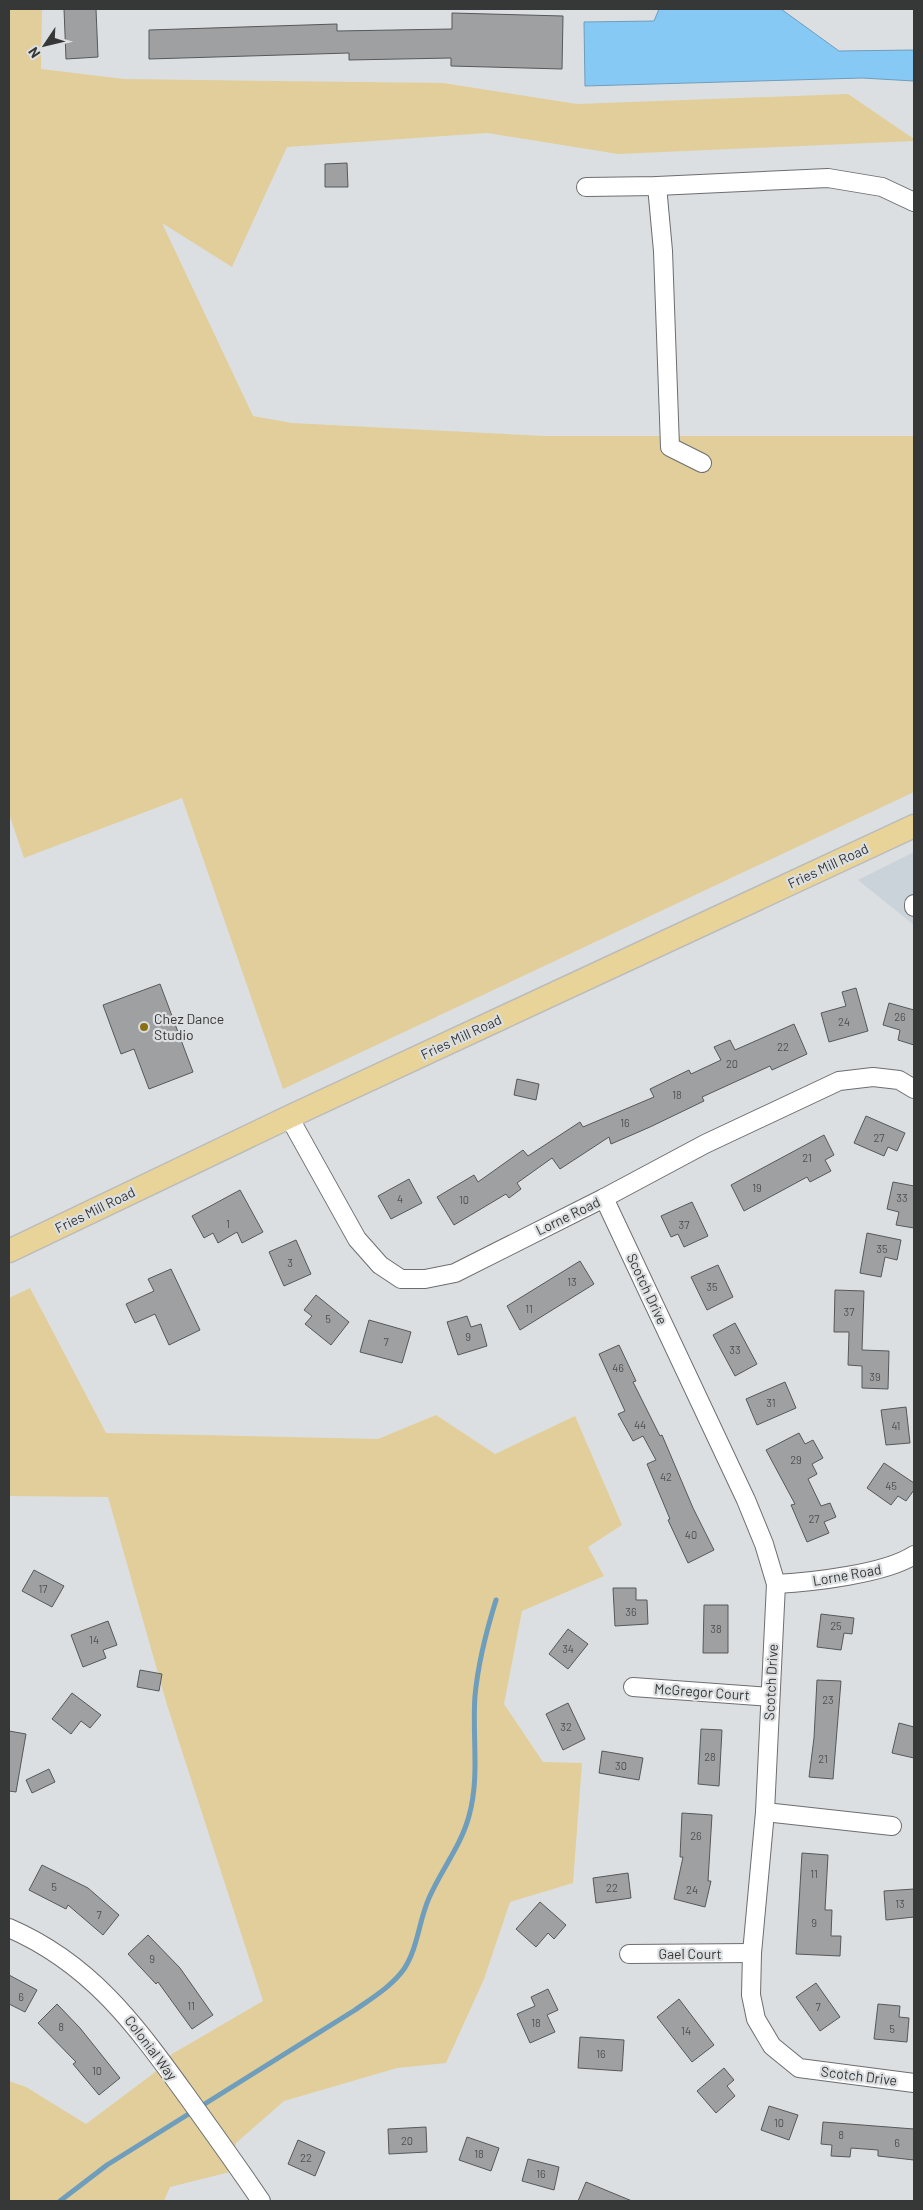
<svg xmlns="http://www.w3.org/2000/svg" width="923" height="2210" font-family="Barlow,sans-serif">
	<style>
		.built { fill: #cad3d9 }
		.green { fill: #e1ce9a }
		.water { fill: #87c9f5; stroke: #6f9dbc }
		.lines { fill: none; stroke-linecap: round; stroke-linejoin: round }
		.stream { stroke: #6f9dbc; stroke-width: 5 }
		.building { fill: #9ea0a2; stroke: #56585a }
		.minor-casing { stroke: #6c6e70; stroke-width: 20 }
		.major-casing { stroke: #bbb; stroke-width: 25 }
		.minor { stroke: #fff; stroke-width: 18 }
		.major { stroke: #e8d399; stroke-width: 22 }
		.poi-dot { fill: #8c6f12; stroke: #dcdfe1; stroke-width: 2 }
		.labels { text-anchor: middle; stroke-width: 4.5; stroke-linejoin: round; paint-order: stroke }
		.number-label { font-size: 11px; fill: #505152 }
		.street-label { font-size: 14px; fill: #363737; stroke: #dcdfe1 }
		.poi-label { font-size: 14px; fill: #363737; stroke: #dcdfe1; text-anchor: start }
	</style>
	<rect width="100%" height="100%" fill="#dcdfe1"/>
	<polygon class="built" points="914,852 914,925 858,880"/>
	<g class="green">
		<polygon points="9,9 42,9 41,69 124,79 443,83 577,104 848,94 914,139 914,141 618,154 487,133 287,147 232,267 162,223 253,416 292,423 544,436 914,436 914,792 283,1089 182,798 24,858 9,814"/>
		<polygon points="30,1288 106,1433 378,1439 436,1415 495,1454 575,1416 622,1525 588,1547 604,1576 522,1611 504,1704 543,1762 582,1763 573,1883 510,1902 484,1979 446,2063 397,2068 284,2101 236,2143 230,2172 170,2187 164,2201 9,2201 9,2081 26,2087 86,2124 154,2073 172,2054 263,2001 167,1705 108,1497 9,1496 9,1298"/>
	</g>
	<polygon class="water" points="659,9 781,9 839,51 914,50 914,81 862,78 585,86 584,22 654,21"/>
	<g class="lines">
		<path class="stream" d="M60 2201 107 2165 355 2010C372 1998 392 1986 404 1969 418 1948 419 1920 429 1898 441 1870 461 1846 469 1816 480 1776 472 1737 475 1696 478 1663 486 1632 496 1600"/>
	</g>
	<g class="building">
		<polygon points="64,9 96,9 98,57 66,59"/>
		<polygon points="452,13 563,16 562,69 451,66 451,58 349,60 349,53 149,59 149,30 337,24 337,31 452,29"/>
		<polygon points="347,163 348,187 325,187 325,164"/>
		<polygon points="160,984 193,1072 149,1089 134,1049 121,1054 103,1005"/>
		<polygon points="856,988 868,1031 829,1042 821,1013 846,1006 842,992"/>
		<polygon points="889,1003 914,1010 914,1045 898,1040 900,1030 883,1025"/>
		<polygon points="794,1024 807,1054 772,1070 770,1066 702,1097 704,1101 650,1127 611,1144 609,1137 560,1169 552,1158 517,1183 521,1189 509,1198 506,1194 454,1225 437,1197 474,1175 478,1182 523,1150 528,1156 580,1122 583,1127 654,1097 650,1089 689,1070 691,1074 721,1060 714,1047 730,1040 735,1050"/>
		<polygon points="517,1079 539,1084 536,1100 514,1095"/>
		<polygon points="866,1116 905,1133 897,1151 888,1147 884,1156 854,1143"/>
		<polygon points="824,1135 834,1155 825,1160 831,1171 810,1182 807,1177 744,1211 731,1185"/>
		<polygon points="409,1179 422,1203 391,1219 378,1196"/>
		<polygon points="893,1182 914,1186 914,1228 896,1225 899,1212 887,1209"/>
		<polygon points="240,1190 263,1232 242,1243 237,1232 218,1243 213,1233 204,1238 192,1216"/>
		<polygon points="692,1202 708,1236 684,1247 678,1234 671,1237 661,1216"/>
		<polygon points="867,1233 901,1240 897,1260 885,1257 881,1277 860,1273"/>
		<polygon points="296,1240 311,1274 284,1286 269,1252"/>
		<polygon points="580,1261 594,1284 520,1330 507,1306"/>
		<polygon points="718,1265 733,1297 707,1310 691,1277"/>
		<polygon points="171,1269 200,1330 169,1345 155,1314 135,1323 126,1304 154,1291 148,1279"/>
		<polygon points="835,1290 864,1291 862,1350 889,1351 888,1389 862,1388 862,1366 848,1365 849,1332 834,1332"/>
		<polygon points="316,1295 349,1322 331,1345 305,1324 312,1316 304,1310"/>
		<polygon points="467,1316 471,1327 481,1324 487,1346 458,1355 447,1322"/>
		<polygon points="369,1320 411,1332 402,1363 360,1352"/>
		<polygon points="735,1323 757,1364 735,1376 713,1335"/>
		<polygon points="619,1345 636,1381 633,1382 660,1436 662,1435 693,1508 714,1550 688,1563 668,1520 670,1519 647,1464 656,1460 643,1436 633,1441 618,1414 625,1411 599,1354"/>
		<polygon points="785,1382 796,1408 757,1425 746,1399"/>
		<polygon points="906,1407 910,1443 886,1445 881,1410"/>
		<polygon points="799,1433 805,1444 813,1440 823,1458 812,1464 817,1474 808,1479 821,1506 830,1503 836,1517 824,1522 829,1533 807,1542 791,1505 795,1504 766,1450"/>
		<polygon points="884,1463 914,1483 914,1490 906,1501 898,1496 891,1505 867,1488"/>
		<polygon points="34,1570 64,1586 52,1607 22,1591"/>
		<polygon points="613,1588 636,1588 636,1600 647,1600 648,1624 615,1626"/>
		<polygon points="704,1605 728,1605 728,1653 703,1653"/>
		<polygon points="821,1614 854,1618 852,1634 844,1633 841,1650 817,1647"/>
		<polygon points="108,1621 117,1645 103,1650 106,1658 83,1667 71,1635"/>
		<polygon points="568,1629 588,1644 568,1669 549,1654"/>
		<polygon points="140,1670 162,1674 159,1691 137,1687"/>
		<polygon points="817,1680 841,1681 833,1779 809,1777 814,1738"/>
		<polygon points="72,1693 101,1715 90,1728 81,1721 71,1734 52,1719"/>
		<polygon points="568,1703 585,1739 563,1750 546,1714"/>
		<polygon points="899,1723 914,1727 914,1758 892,1753"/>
		<polygon points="701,1729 722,1730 719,1786 698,1784"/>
		<polygon points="9,1731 26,1734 16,1792 9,1791"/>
		<polygon points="602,1751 643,1758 639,1780 599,1773"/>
		<polygon points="49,1769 55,1782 32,1793 26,1780"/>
		<polygon points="682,1813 712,1815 708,1881 711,1881 705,1907 674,1899 683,1857 680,1857"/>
		<polygon points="802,1853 828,1855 825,1910 832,1910 831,1936 841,1936 840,1956 796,1954"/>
		<polygon points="42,1865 88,1888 119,1915 103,1935 68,1905 66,1909 29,1890"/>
		<polygon points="628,1873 631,1898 596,1903 593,1878"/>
		<polygon points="914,1889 914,1917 886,1920 884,1891"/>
		<polygon points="540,1902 566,1925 554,1939 548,1933 536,1947 516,1929"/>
		<polygon points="148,1935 180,1968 213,2015 192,2029 158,1982 156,1984 128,1954"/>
		<polygon points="9,1975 37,1990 25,2012 9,2004"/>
		<polygon points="816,1983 840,2017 820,2031 796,1997"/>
		<polygon points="548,1989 558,2010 547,2015 555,2032 530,2043 517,2014 535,2006 531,1997"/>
		<polygon points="679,1999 714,2045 692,2062 657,2017"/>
		<polygon points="57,2004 80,2028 120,2078 99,2095 73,2064 76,2062 38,2023"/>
		<polygon points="878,2004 900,2006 899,2017 909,2018 907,2042 874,2039"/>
		<polygon points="580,2037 624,2040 622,2071 578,2068"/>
		<polygon points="724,2068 734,2080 727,2086 735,2096 716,2113 697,2091"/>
		<polygon points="769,2106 798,2115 789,2140 761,2130"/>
		<polygon points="823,2122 914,2129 914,2160 878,2156 878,2150 851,2148 850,2157 831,2156 832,2145 821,2144"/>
		<polygon points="426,2127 427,2152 389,2154 388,2129"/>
		<polygon points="467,2137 499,2148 491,2171 459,2160"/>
		<polygon points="298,2140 325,2152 315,2176 288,2164"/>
		<polygon points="528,2159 559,2167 554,2190 522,2181"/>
		<polygon points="586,2182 632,2201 578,2201"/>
	</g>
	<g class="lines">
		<g class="minor-casing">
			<g id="minor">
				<polyline points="657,186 663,251 670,447 702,463"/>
				<polyline points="586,187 657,186 828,178 882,187 914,202"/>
				<polyline points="914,904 914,907"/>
				<polyline points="289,1117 357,1239 380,1265 401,1279 425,1279 455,1273 604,1198 705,1144 839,1081 873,1077 899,1080 914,1089"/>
				<polyline points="604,1198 746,1500 764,1544 776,1584 765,1812 752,1953 751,1995 756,2019 772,2046 799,2068 914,2083"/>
				<path d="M776 1584C812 1582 885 1574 914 1555"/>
				<polyline points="633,1687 770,1697"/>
				<polyline points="765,1812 892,1826"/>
				<path d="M9 1928C90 1963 134 2023 184 2092 210 2128 236 2164 261 2201"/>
				<polyline points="629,1954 752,1953"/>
			</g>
		</g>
		<g class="major-casing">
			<polyline id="major" points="9,1251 289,1117 914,826"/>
		</g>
		<use href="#minor" class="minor"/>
		<use href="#major" class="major"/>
	</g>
	<circle class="poi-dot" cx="144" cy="1027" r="5"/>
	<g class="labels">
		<g class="number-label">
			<text x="900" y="1021">26</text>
			<text x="844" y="1026">24</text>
			<text x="783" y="1051">22</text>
			<text x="732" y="1068">20</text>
			<text x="677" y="1099">18</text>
			<text x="625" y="1127">16</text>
			<text x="879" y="1142">27</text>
			<text x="807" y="1162">21</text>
			<text x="757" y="1192">19</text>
			<text x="902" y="1202">33</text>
			<text x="400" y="1203">4</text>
			<text x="464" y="1204">10</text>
			<text x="228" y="1228">1</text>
			<text x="684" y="1229">37</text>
			<text x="882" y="1253">35</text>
			<text x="290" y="1267">3</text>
			<text x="572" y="1286">13</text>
			<text x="712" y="1291">35</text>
			<text x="529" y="1313">11</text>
			<text x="849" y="1316">37</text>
			<text x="328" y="1323">5</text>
			<text x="468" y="1341">9</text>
			<text x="386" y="1346">7</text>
			<text x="735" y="1354">33</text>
			<text x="618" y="1372">46</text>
			<text x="875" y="1381">39</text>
			<text x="771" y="1407">31</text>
			<text x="640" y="1429">44</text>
			<text x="896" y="1430">41</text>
			<text x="796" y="1464">29</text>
			<text x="666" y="1481">42</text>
			<text x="891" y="1490">45</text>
			<text x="814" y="1523">27</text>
			<text x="691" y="1539">40</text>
			<text x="43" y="1593">17</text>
			<text x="631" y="1616">36</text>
			<text x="836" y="1630">25</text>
			<text x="716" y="1633">38</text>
			<text x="94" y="1644">14</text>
			<text x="568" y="1653">34</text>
			<text x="828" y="1704">23</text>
			<text x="566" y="1731">32</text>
			<text x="710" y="1761">28</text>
			<text x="823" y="1763">21</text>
			<text x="621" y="1770">30</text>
			<text x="696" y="1840">26</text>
			<text x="814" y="1878">11</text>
			<text x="54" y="1891">5</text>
			<text x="612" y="1892">22</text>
			<text x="692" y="1894">24</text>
			<text x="900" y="1908">13</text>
			<text x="99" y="1919">7</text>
			<text x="814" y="1927">9</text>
			<text x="152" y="1963">9</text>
			<text x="21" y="2001">6</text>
			<text x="191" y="2010">11</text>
			<text x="818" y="2011">7</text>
			<text x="536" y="2027">18</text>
			<text x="61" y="2031">8</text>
			<text x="892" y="2033">5</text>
			<text x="686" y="2035">14</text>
			<text x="601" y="2058">16</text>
			<text x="97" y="2075">10</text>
			<text x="779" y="2127">10</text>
			<text x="841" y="2139">8</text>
			<text x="407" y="2145">20</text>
			<text x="897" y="2147">6</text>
			<text x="479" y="2158">18</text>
			<text x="306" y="2162">22</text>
			<text x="541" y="2178">16</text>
		</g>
		<g class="street-label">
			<text transform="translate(828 866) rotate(-25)" y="5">Fries Mill Road</text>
			<text transform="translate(461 1037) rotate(-25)" y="5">Fries Mill Road</text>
			<text transform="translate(95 1210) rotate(-26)" y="5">Fries Mill Road</text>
			<text transform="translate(568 1216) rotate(-26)" y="5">Lorne Road</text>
			<text transform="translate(647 1289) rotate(65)" y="5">Scotch Drive</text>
			<text transform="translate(847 1575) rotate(-10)" y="5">Lorne Road</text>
			<text transform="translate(771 1682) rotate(-87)" y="5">Scotch Drive</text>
			<text transform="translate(702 1692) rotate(4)" y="5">McGregor Court</text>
			<text x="690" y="1959">Gael Court</text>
			<text transform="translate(151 2048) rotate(53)" y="5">Colonial Way</text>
			<text transform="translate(859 2076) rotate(7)" y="5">Scotch Drive</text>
		</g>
		<g class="poi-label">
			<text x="154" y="1024">Chez Dance<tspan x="154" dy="16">Studio</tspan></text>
		</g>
	</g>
	<rect width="923" height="2210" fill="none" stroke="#363737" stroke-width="20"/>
	<g transform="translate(45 45) rotate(235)" stroke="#dcdfe1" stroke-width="4" paint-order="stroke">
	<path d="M0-4L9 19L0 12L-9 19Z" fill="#363737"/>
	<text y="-8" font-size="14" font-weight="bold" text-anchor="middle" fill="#363737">N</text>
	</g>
</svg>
